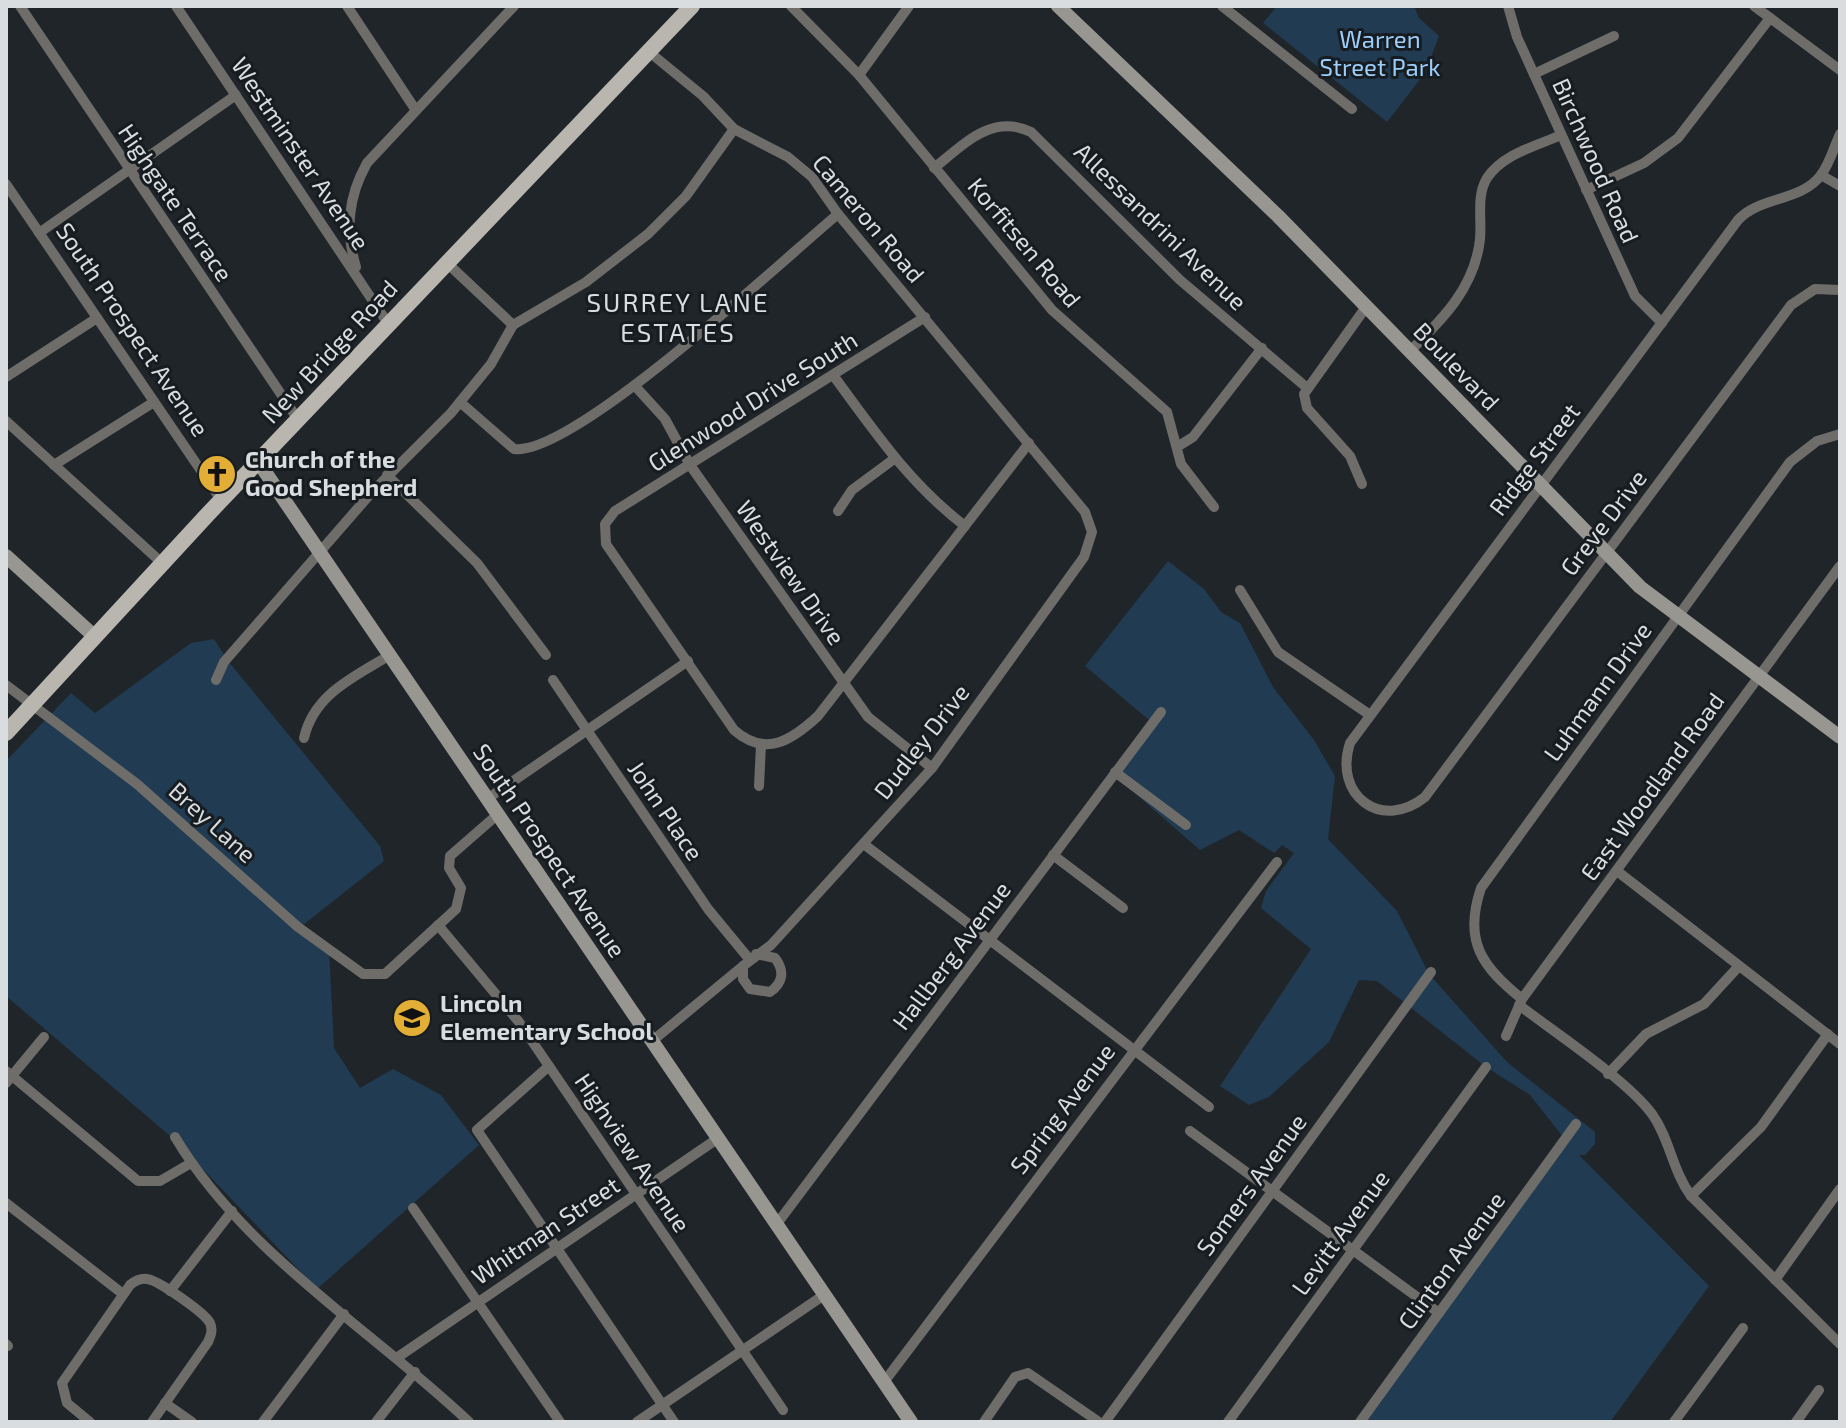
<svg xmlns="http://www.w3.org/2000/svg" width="1846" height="1428" font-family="'Exo 2',sans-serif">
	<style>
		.green { fill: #203b52 }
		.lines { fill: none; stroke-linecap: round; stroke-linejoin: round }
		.street { stroke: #6e6d6a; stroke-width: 10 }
		.secondary { stroke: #989691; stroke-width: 14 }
		.primary { stroke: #b9b5af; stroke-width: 16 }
		.labels { text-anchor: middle; stroke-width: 6; stroke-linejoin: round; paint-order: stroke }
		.park-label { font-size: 24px; fill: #9ccefb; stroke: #171c20 }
		.street-label { font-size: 24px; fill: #dadde0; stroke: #171c20 }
		.poi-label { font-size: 24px; font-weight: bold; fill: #dadde0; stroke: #171c20; text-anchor: start }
		.neighbourhood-label { font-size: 26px; letter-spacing: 2px; fill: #dadde0; stroke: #171c20 }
	</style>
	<rect width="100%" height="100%" fill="#20252a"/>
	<g class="green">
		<polygon points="1277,6 1414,6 1419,18 1439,36 1425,73 1387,122 1263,23"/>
		<polygon points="1168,561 1204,589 1221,612 1240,623 1273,687 1314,740 1335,776 1328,839 1397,911 1429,974 1507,1062 1595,1132 1595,1144 1585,1155 1579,1155 1709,1286 1610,1422 1356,1422 1563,1137 1530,1095 1486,1067 1377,981 1359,980 1329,1042 1269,1097 1249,1105 1220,1086 1311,949 1261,908 1266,891 1294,853 1282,845 1274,853 1239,830 1200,850 1115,776 1156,726 1085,666"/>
		<polygon points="214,639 228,661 380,846 384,861 303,925 329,947 334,1048 360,1088 393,1069 441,1095 479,1145 317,1289 176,1141 6,996 6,761 71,693 95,713 191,643"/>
	</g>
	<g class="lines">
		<g class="street">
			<polyline points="20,6 299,421"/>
			<polyline points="176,6 389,325"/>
			<polyline points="347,6 415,109"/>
			<polyline points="791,6 859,75 1052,310 1167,412 1181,464 1214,507"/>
			<polyline points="1222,6 1352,109"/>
			<polyline points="1508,6 1517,37 1635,296 1662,323"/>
			<polyline points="1754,6 1840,70"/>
			<path d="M648 51 703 96 734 129 788 157 812 177 838 214 1085 512 1092 532 1084 557 932 768 771 945 743 966V979L750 989 770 992C783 983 785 971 775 958L756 954"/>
			<polyline points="1534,74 1614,36"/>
			<polyline points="859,75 909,6"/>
			<path d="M1840 134C1834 147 1830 163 1821 175 1801 202 1760 196 1738 220L1350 743C1333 795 1381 832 1425 797L1791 305 1815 289 1840 290"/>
			<path d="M934 168C963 145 992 113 1031 132L1180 280 1306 387"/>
			<polyline points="1821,175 1840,186"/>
			<polyline points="6,184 221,500"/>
			<polyline points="1586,190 1644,163 1678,138 1770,18"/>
			<polyline points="39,233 236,95"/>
			<polyline points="447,263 513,325"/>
			<path d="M356 267C345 230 348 197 367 163L514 6"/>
			<path d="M925 317 615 511 605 524 606 544 734 730C766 758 792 740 818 716L1029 443"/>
			<path d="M1410 351C1443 319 1475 287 1480 239 1482 219 1476 196 1487 178 1503 154 1536 146 1561 135"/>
			<path d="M833 375C874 431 910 484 965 526"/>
			<polyline points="6,377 97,318"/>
			<polyline points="635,386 665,419 690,465 868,717 932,768"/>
			<path d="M460 402 514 449C573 457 785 258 838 214"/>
			<polyline points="6,421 162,563"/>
			<polyline points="1177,447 1193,437 1262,348"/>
			<polyline points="54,465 154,402"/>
			<polyline points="387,475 477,563 546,655"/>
			<polyline points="1362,484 1350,456 1307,408 1304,394 1366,307"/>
			<polyline points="838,511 852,490 894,459"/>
			<polyline points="1240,590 1278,652 1370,715"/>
			<polyline points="216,680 224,662 372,492 451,413 491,364 513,325 586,282 648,234 686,196 734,129"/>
			<polyline points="553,680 708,909 750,960"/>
			<polyline points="6,685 137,784 298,927 363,974 385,974 456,909 461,888 449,868 450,856 497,815"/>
			<path d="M304 738C314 694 354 677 390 655"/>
			<polyline points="1115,772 1186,825"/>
			<polyline points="759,786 761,745"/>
			<polyline points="487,799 688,661"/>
			<polyline points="865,845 1209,1107"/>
			<polyline points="1053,855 1123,908"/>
			<polyline points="1617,871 1840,1044"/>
			<polyline points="438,925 519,1022 783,1410"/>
			<path d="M1522 999C1482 967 1463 941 1481 888L1790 462 1817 441 1840 434"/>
			<path d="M1519 1005C1554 1032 1627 1080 1652 1114 1670 1139 1672 1170 1691 1196L1840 1344"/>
			<polyline points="1506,1036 1522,999 1840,566"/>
			<polyline points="651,1042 743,966"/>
			<polyline points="549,1066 477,1130 674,1422"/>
			<polyline points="6,1071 138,1181 160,1181 191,1163"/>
			<polyline points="1608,1074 1646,1034 1704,1004 1739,966"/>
			<polyline points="6,1083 44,1037"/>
			<polyline points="1190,1131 1439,1313"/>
			<path d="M175 1137C245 1254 372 1330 469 1422"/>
			<polyline points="1691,1196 1761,1127 1828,1034"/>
			<polyline points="6,1203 123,1294"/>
			<polyline points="413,1208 560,1422"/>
			<polyline points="776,1225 1161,712"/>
			<polyline points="1775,1280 1840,1189"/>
			<polyline points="170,1291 232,1211"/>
			<polyline points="6,1344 8,1346"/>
			<polyline points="398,1357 717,1139"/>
			<polyline points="884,1382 1277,862"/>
			<polyline points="165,1403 192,1422"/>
			<path d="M90 1422 67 1403 62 1383 130 1285C135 1281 140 1278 147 1279 158 1280 205 1313 210 1323 213 1330 211 1335 208 1342L152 1422"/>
			<polyline points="263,1422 344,1314"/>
			<polyline points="376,1422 415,1372"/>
			<polyline points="637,1422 824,1295"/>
			<polyline points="984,1422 1015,1377 1028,1373 1099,1422"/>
			<polyline points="1105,1422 1431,972"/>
			<polyline points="1228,1422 1486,1067"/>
			<polyline points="1360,1422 1576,1124"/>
			<polyline points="1674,1422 1743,1328"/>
			<polyline points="1796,1422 1819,1390"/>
		</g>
		<g class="secondary">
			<polyline points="1058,6 1278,216 1640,587 1840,737"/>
			<polyline points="259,463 911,1422"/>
			<polyline points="6,556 94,636"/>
		</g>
		<polyline class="primary" points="6,733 208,514 692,6"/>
	</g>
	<defs>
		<g id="church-disc" transform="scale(2)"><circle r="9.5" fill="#e3ae35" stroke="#171c20"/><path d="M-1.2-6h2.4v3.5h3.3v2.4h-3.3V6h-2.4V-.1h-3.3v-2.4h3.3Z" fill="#111"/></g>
		<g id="school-disc" transform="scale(2)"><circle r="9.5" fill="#e3ae35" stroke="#171c20"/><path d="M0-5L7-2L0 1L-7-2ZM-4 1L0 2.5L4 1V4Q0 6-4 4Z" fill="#111"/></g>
	</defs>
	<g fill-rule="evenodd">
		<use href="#church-disc" x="217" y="474"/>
		<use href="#school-disc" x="412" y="1018"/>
	</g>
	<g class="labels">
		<g class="park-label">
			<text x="1380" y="48">Warren<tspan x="1380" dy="28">Street Park</tspan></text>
		</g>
		<g class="street-label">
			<text transform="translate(300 154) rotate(56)" y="8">Westminster Avenue</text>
			<text transform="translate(1595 161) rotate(66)" y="8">Birchwood Road</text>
			<text transform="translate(175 203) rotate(56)" y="8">Highgate Terrace</text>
			<text transform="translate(868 219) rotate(50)" y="8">Cameron Road</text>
			<text transform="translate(1160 227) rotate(44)" y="8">Allessandrini Avenue</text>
			<text transform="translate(1024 243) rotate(50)" y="8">Korfitsen Road</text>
			<text transform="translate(132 330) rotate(56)" y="8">South Prospect Avenue</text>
			<text transform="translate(330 352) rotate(-47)" y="8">New Bridge Road</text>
			<text transform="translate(1456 367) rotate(46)" y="8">Boulevard</text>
			<text transform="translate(753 402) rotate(-32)" y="8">Glenwood Drive South</text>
			<text transform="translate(1535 460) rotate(-53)" y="8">Ridge Street</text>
			<text transform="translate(1604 523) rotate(-53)" y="8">Greve Drive</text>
			<text transform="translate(790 573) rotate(55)" y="8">Westview Drive</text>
			<text transform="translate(1598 692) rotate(-54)" y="8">Luhmann Drive</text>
			<text transform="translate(922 742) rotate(-52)" y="8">Dudley Drive</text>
			<text transform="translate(1653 787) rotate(-54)" y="8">East Woodland Road</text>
			<text transform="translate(665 811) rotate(56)" y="8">John Place</text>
			<text transform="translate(212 823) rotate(42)" y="8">Brey Lane</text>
			<text transform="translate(549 851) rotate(56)" y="8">South Prospect Avenue</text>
			<text transform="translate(952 956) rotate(-53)" y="8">Hallberg Avenue</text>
			<text transform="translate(1063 1109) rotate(-53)" y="8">Spring Avenue</text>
			<text transform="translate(632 1153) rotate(56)" y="8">Highview Avenue</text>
			<text transform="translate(1252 1185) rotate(-54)" y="8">Somers Avenue</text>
			<text transform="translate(546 1231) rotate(-34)" y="8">Whitman Street</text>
			<text transform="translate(1341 1233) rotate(-54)" y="8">Levitt Avenue</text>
			<text transform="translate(1452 1261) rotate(-54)" y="8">Clinton Avenue</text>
		</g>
		<g class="poi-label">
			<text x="245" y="468">Church of the<tspan x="245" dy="28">Good Shepherd</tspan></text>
			<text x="440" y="1012">Lincoln<tspan x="440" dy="28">Elementary School</tspan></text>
		</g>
		<g class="neighbourhood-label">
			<text x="678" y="312">SURREY LANE<tspan x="678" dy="30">ESTATES</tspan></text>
		</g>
	</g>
	<rect width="1846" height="1428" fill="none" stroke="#dadde0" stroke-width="16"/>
</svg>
